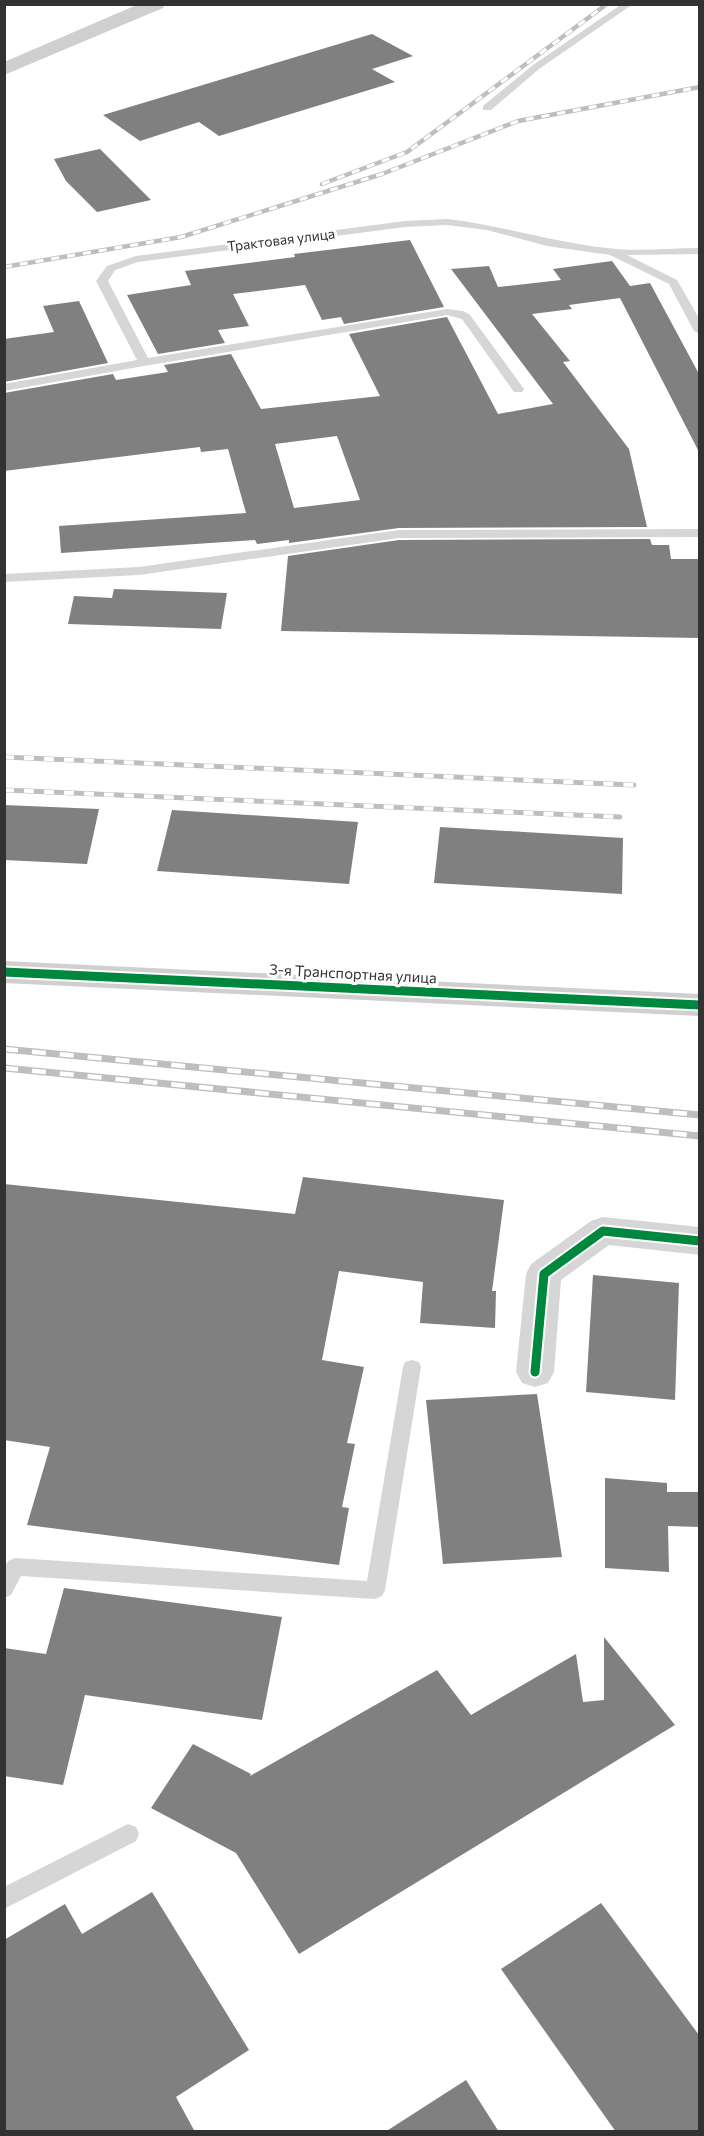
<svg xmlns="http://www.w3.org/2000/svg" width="704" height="2136" viewBox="0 0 704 2136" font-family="Commissioner,sans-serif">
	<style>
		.building { fill: #808080; fill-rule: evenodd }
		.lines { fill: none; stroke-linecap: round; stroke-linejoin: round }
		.lane { fill: #d6d6d6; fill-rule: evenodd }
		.street { fill: #d6d6d6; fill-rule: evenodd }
		.secondary { fill: #cfcfcf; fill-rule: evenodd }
		.rail-far2-casing { stroke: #bebebe; stroke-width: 4.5 }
		.rail-far1-casing { stroke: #bebebe; stroke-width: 5 }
		.rail-casing { stroke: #bebebe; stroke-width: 7 }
		.rail-far2 { stroke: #fff; stroke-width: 3; stroke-dasharray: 8; stroke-linecap: butt }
		.rail-far1 { stroke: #fff; stroke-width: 4; stroke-dasharray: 10; stroke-linecap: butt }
		.rail { stroke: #fff; stroke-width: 4.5; stroke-dasharray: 14; stroke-linecap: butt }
		.cycleway-casing { stroke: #fff; stroke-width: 13 }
		.cycleway { stroke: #00873e; stroke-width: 9 }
		.labels { text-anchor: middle; stroke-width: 6; stroke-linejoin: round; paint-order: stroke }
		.far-street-label { font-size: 14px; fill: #323232; stroke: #fff }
		.street-label { font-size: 15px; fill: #323232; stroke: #fff }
	</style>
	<rect width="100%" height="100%" fill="#fff"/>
	<g class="building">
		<path d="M372 34 413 56 372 69 395 82 219 136 199 122 140 141 103 115Z"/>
		<path d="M100 149 151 200 97 212 66 181 54 159Z"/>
		<path d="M410 240 444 307 344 324 341 317 322 320 305 285 233 294 249 326 218 330 225 343 158 354 127 295 191 285 185 271 295 257 294 254Z"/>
		<path d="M612 261 630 286 650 283 699 374V452L620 298 569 305 572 309 532 314 570 361 563 362 629 449 647 527 399 528 289 543V540L257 544 255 540 61 553 59 526 246 513 228 449 201 452 200 447 4 471V393L113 374 116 380 168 372 164 365 231 354 261 409 380 396 349 334 447 317 498 414 553 404 451 269 489 266 498 287 561 280 553 269ZM337 436 360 500 294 508 275 444Z"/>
		<path d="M79 301 108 363 4 382V339L54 332 43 306Z"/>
		<path d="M650 539 652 545H669L671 559H699V638L281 631 288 556 399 540Z"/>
		<path d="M114 589 227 593 221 629 68 624 74 596 112 598Z"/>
		<path d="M4 805 99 809 87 864 4 860Z"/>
		<path d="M172 810 358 822 349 884 157 871Z"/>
		<path d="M440 827 623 838 622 894 434 883Z"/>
		<path d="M303 1177 504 1200 492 1291H496L495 1328 420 1323 423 1282 339 1271 322 1360 364 1367 347 1443 355 1444 342 1507 349 1508 339 1565 27 1525 50 1447 4 1440V1184L295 1214Z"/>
		<path d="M593 1275 679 1283 675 1400 586 1392Z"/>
		<path d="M537 1394 562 1557 443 1564 426 1400Z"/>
		<path d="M605 1478 667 1483V1492H699V1527L668 1526 669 1572 605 1568Z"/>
		<path d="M64 1588 282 1617 262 1720 85 1695 63 1785 4 1776V1648L46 1654Z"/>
		<path d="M604 1637 675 1725 299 1954 236 1853 151 1808 193 1744 251 1774 250 1776 437 1670 471 1715 576 1654 583 1702 604 1700Z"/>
		<path d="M152 1892 249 2050 176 2097 195 2132H4V1940L65 1904 82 1934Z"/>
		<path d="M601 1903 699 2035V2132H616L501 1969Z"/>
		<path d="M466 2080 499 2132H385Z"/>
	</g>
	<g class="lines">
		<g class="lane">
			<path d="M622 4H633L539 69 491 110H483V106L533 65Z"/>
			<path d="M447 219C501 225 552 242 607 248 637 252 669 248 700 248V254L627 255 677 280 700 320V334L694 331 669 284 610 255 547 246 487 230 447 225 405 227 138 262 115 270 108 281 148 358 447 309 463 311 470 315 524 389 522 392H514L462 319 447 315 144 366 4 391V384L137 360 96 281 107 266 136 256 405 221Z"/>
			<path d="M700 529V537L399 538 139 575 4 582V574L139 567 399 530Z"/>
			<path d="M412 1360 419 1362 421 1367 385 1590 382 1596 375 1599 21 1576 11 1595 4 1598V1568L8 1561 15 1558 367 1581 403 1367 405 1362Z"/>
			<path d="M128 1824 136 1827 139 1834 136 1841 4 1909V1887Z"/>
		</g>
		<path class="street" d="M603 1217 700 1227V1255L609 1245 561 1280 554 1372 548 1383 535 1387 522 1383 516 1372 526 1274 531 1264 591 1221Z"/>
		<g class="secondary">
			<path d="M139 4H165L163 8 4 75V62Z"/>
			<path d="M4 961 700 994V1016L4 983Z"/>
		</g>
		<defs>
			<g id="rail-far2">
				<path d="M322 184 407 152 607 4"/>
				<path d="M4 267 181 237 382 174 518 121 700 87"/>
			</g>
			<g id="rail-far1">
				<path d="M4 757 634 785"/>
				<path d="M4 790 620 817"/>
			</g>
			<g id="rail">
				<path d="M4 1049 700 1115"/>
				<path d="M4 1068 700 1136"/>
			</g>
		</defs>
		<use href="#rail-far2" class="rail-far2-casing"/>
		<use href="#rail-far1" class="rail-far1-casing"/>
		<use href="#rail" class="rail-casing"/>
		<use href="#rail-far2" class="rail-far2"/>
		<use href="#rail-far1" class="rail-far1"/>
		<use href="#rail" class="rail"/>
		<defs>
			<g id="cycleway">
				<path d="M4 972 700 1005"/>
				<path d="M535 1372 544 1274 603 1231 700 1241"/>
			</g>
		</defs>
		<use href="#cycleway" class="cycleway-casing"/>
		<use href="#cycleway" class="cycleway"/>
	</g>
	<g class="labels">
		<g class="far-street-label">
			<text transform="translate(281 240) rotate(-7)" y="5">Трактовая улица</text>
		</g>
		<g class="street-label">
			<text transform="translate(353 974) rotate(3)" y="5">3-я Транспортная улица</text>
		</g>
	</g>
	<rect width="704" height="2136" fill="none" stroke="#323232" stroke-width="12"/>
</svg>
